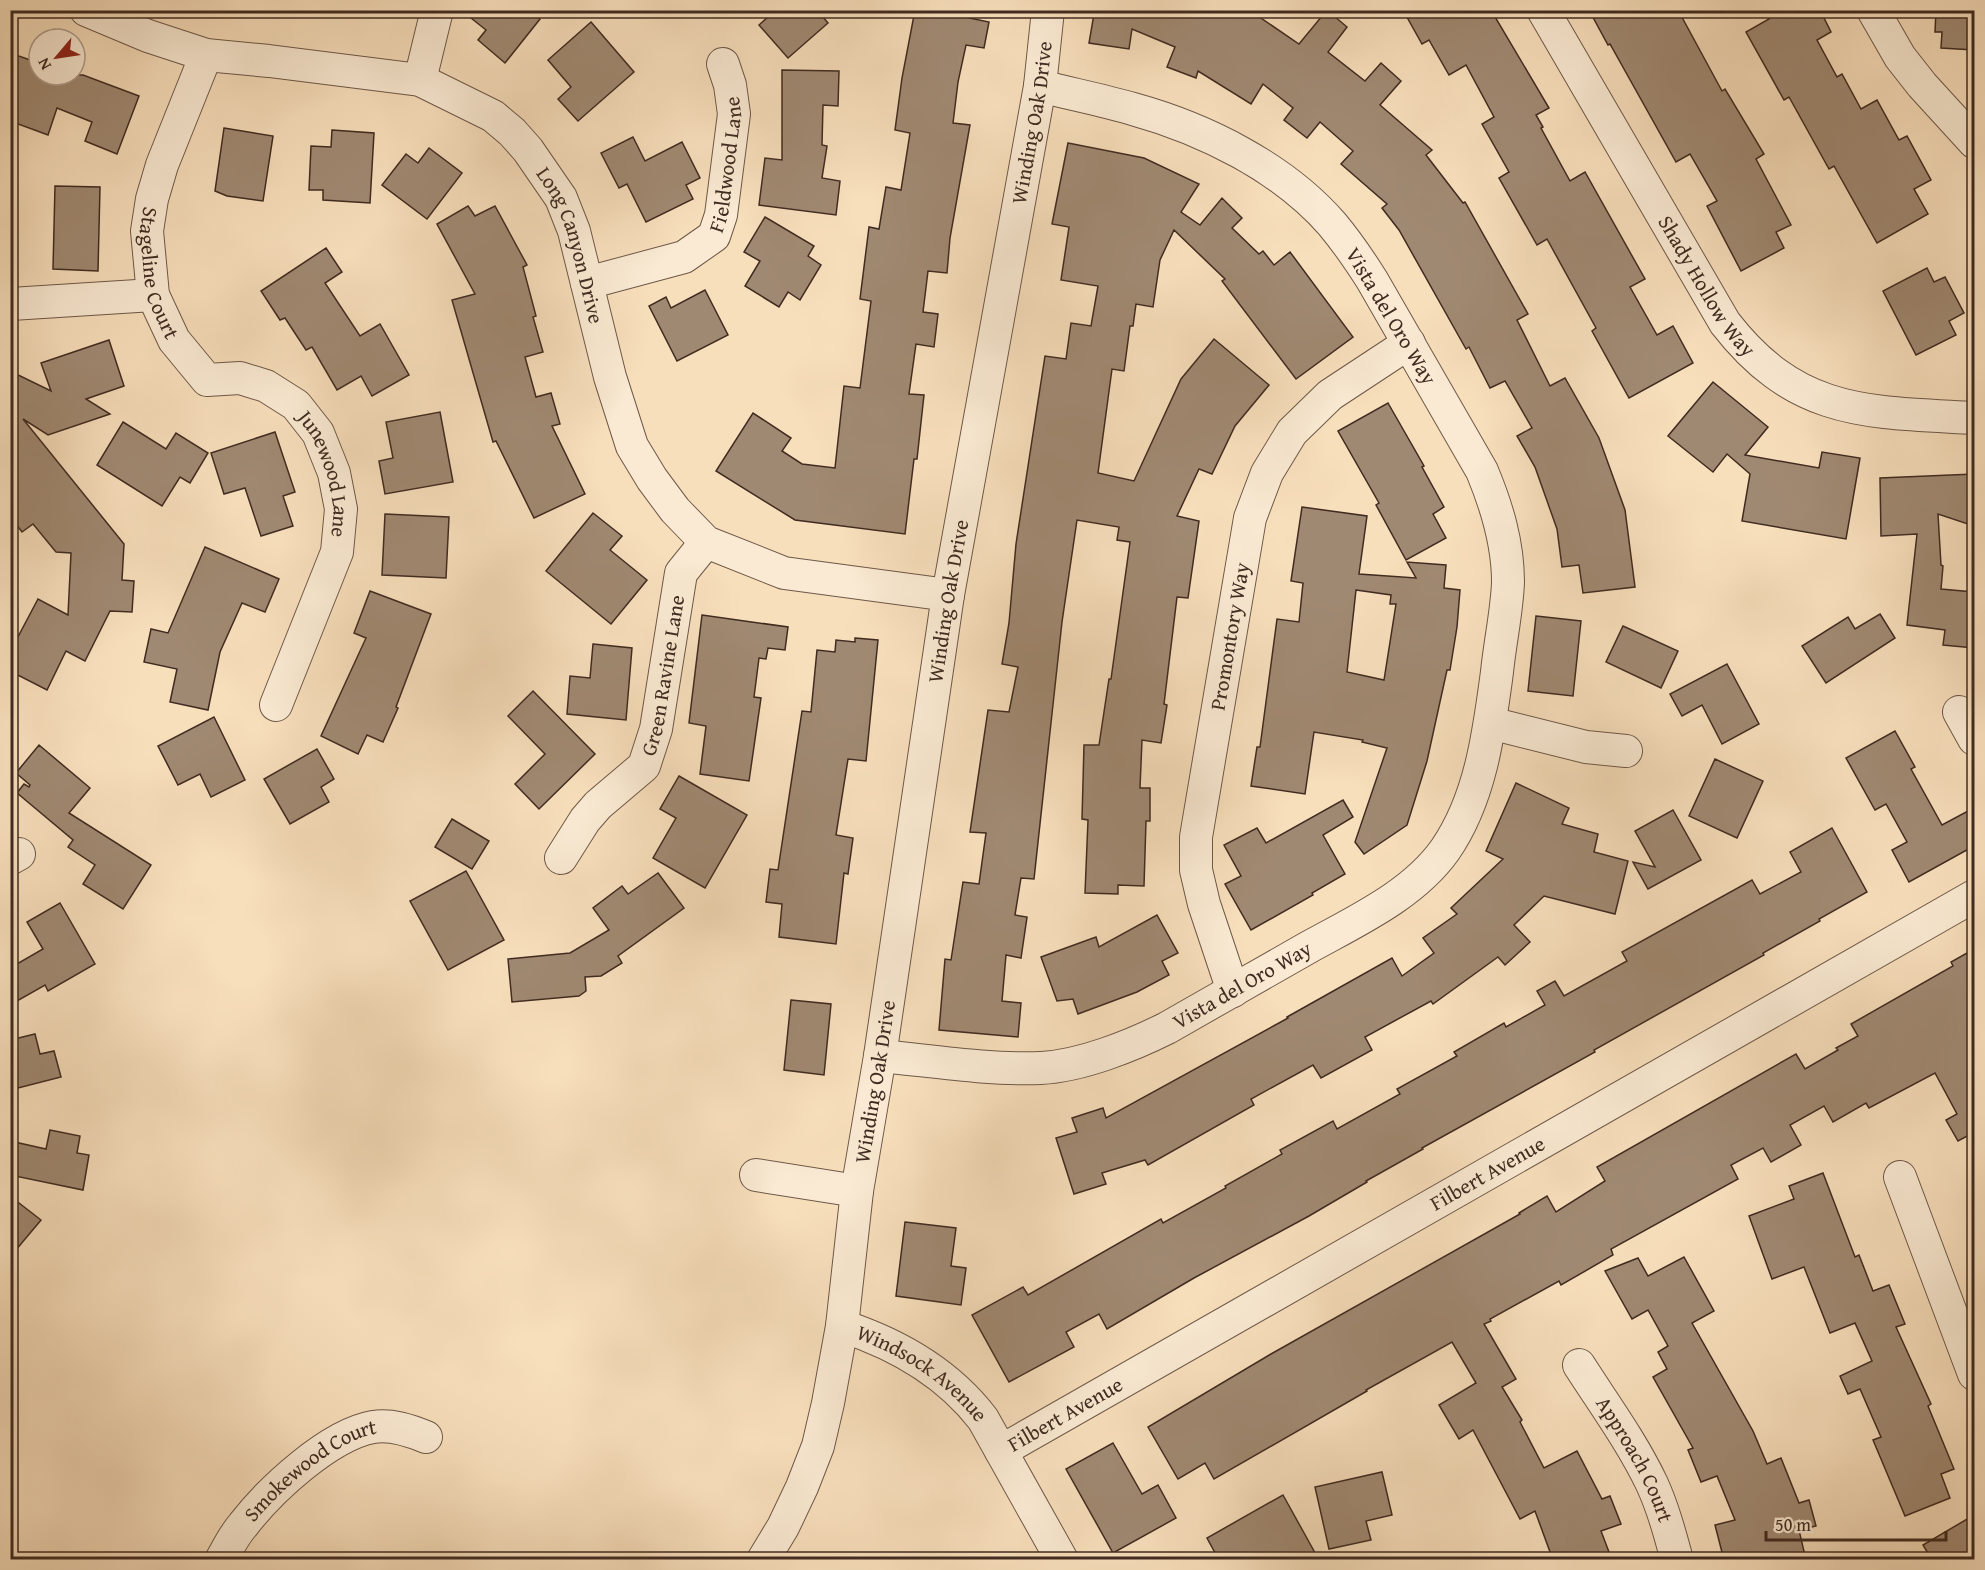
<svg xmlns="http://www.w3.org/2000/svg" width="1985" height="1570" viewBox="0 0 1985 1570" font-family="'Gentium Book Plus',serif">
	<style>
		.building { fill: #a08972; stroke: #402b21; stroke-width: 1.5; fill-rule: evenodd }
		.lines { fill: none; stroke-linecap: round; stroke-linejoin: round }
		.minor-casing { stroke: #6e5848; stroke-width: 34 }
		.minor { stroke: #faead3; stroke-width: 32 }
		.labels { text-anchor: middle; stroke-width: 6; stroke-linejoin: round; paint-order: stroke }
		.street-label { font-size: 21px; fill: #402b21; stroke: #faead3 }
	</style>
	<rect width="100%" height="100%" fill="#f8dfbc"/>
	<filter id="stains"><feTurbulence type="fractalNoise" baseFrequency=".00333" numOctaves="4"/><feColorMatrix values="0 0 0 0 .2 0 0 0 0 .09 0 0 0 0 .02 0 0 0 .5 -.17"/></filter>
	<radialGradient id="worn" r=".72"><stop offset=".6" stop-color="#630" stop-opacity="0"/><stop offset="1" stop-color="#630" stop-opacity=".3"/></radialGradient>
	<g class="building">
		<path d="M461 10H529L540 19 505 63 478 40 486 30Z"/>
		<path d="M776 10H817L828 23 788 58 759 25Z"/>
		<path d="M915 10H931L989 22 984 48 966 45 958 82 953 123 970 125 950 238 947 273 928 271 923 312 938 314 934 347 916 344 909 394 924 395 917 459H914L905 534 795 520 716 471 753 413 791 438 782 451 802 464 835 468 844 386 860 388 871 301 860 299 869 227 879 229 886 187 901 190 910 133 895 130 902 78Z"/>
		<path d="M1088 10H1249L1299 44 1327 10 1347 27 1328 52 1365 81 1381 63 1401 81 1380 105 1432 150 1426 155 1463 203 1465 202 1528 314 1517 320 1550 386 1565 378 1599 438 1625 510 1635 587 1583 593 1579 565 1562 567 1557 529 1535 467 1517 436 1532 428 1505 381 1490 388 1469 347 1466 349 1399 230 1382 208 1387 204 1341 164 1353 151 1320 122 1307 138 1284 120 1293 108 1263 84 1251 104 1198 71 1196 78 1167 67 1175 47 1132 29 1129 49 1089 43 1094 14Z"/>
		<path d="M1403 10H1491L1549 108 1536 115 1543 127 1541 128 1570 181 1585 172 1645 279 1630 287 1657 335 1673 326 1693 363 1629 398 1592 331 1596 328 1547 239 1537 245 1499 178 1509 172 1482 124 1494 117 1466 65 1449 75 1429 40 1422 44Z"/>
		<path d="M1589 10H1678L1722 91 1725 89 1764 154 1756 159 1791 225 1776 232 1784 248 1741 271 1707 206 1717 201 1690 154 1676 162 1610 44 1608 45Z"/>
		<path d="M1764 10H1820L1831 32 1817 40 1837 77 1842 74 1861 109 1877 100 1899 140 1907 136 1931 180 1914 189 1928 214 1877 243 1834 166 1829 169 1789 97 1784 100 1746 32 1769 19Z"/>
		<path d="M1936 10H1974V50L1941 48 1942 32H1935Z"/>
		<path d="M591 22 634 72 578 121 558 99 571 87 548 60Z"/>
		<path d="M10 53 39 63V75H83L139 96 117 154 85 141 92 122 57 108 48 135 10 121Z"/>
		<path d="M782 70 839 71 838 106 823 105 822 145 827 146 822 178 840 181 836 215 759 205 765 158 782 160Z"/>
		<path d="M224 128 273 136 263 201 227 196 215 191Z"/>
		<path d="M332 130 374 133 370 203 323 200V190H309L311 146 331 147Z"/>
		<path d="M633 137 645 161 682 142 700 178 686 185 693 199 646 222 627 184 619 188 601 153Z"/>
		<path d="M1068 143 1144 158 1199 184 1181 212 1200 225 1222 198 1242 218 1232 228 1259 254 1263 251 1274 265 1290 252 1353 337 1296 379 1222 281 1225 279 1174 230 1160 260 1153 307 1136 304 1133 326H1130L1124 371 1112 369 1098 473 1134 481 1181 379 1214 339 1269 385 1235 426 1212 474 1199 469 1177 516 1199 521 1188 598 1177 597 1164 704 1167 705 1161 743 1142 740 1140 788H1150V821H1146L1144 886 1118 885V894L1085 893 1088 820 1082 819 1084 745H1099L1109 679H1111L1130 542 1117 540 1119 527 1077 520 1062 622 1034 879 1021 878 1015 915 1027 917 1021 958 1006 955 1002 1001 1021 1003 1018 1037 939 1030 945 959 951 960 963 882 979 884 986 833 970 832 988 710 1009 712 1018 667 1002 664 1009 623 1016 544 1045 356 1066 359 1071 323 1091 326 1098 286 1061 280 1069 227 1052 224Z"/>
		<path d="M429 148 462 173 427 219 382 185 406 154 418 163Z"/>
		<path d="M55 186 100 187 98 271 53 269Z"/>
		<path d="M468 206 475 216 495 206 527 265 523 267 536 316 533 317 543 352 525 357 536 397 551 393 560 424 552 426 585 494 534 518 496 441 493 442 452 300 475 294 437 224Z"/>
		<path d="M765 217 814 246 808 256 821 265 800 300 788 292 779 307 745 286 760 261 744 252Z"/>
		<path d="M326 248 342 272 325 283 360 336 380 324 409 375 372 396 361 376 337 390 312 347 306 350 285 318 280 320 261 291Z"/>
		<path d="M1927 268 1934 282 1945 277 1964 313 1949 321 1956 335 1916 355 1883 291Z"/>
		<path d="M705 290 728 335 677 361 649 306 666 297 671 308Z"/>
		<path d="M109 340 124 386 86 399 110 414 48 435 23 419 124 544 122 580 134 581 132 612 110 611 85 661 66 651 47 690 10 671V652L38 599 68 615 71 553 56 552 33 524 22 532 10 516V371L51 391 41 363Z"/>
		<path d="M1713 382 1768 427 1745 455 1819 468 1822 452 1860 458 1846 539 1742 521 1750 474 1727 454 1713 472 1668 436Z"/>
		<path d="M1388 403 1424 466 1422 467 1444 507 1433 514 1446 538 1406 560 1376 505 1379 503 1338 431Z"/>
		<path d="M440 412 453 482 385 494 379 461 393 458 386 422Z"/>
		<path d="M123 422 166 449 176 433 208 453 190 483 180 477 162 506 97 465Z"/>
		<path d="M275 432 295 492 283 496 293 526 261 536 245 488 224 494 211 453Z"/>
		<path d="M1974 474V526L1938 514 1941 565 1943 566 1941 589 1974 592V648L1943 645 1945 630 1907 625 1917 534 1881 536 1880 478Z"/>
		<path d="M1302 507 1367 516 1359 574 1416 578 1407 562 1446 565 1444 588 1460 590 1457 627 1450 670H1447L1427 761 1407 825 1364 854 1355 842 1387 748 1362 742 1363 740 1314 732 1305 794 1251 786 1257 747H1260L1277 619 1299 622 1303 583 1291 581ZM1356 590 1391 595 1390 604H1396L1384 680 1347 672Z"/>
		<path d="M593 513 622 536 610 550 647 580 611 624 546 571Z"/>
		<path d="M385 514 449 517 446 578 382 575Z"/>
		<path d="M205 547 279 579 265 612 242 603 220 652 208 710 170 702 177 669 144 662 151 629 168 633Z"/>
		<path d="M370 591 431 614 396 707 398 708 383 742 367 735 358 754 321 736 366 638 354 633Z"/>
		<path d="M1880 614 1895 638 1826 683 1802 646 1848 617 1855 629Z"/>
		<path d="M702 615 788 627 785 650 768 648 766 659 759 658 754 697 761 698 749 781 700 774 706 726 689 723Z"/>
		<path d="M1536 616 1581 621 1573 696 1528 691Z"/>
		<path d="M1623 626 1678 651 1661 688 1606 662Z"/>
		<path d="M855 638 878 640 866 761 848 759 836 835 853 838 848 874 844 873 836 944 779 937 782 904 766 902 770 869 778 870 802 711 811 712 817 650 835 652 836 640 855 642Z"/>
		<path d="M593 644 632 648 626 720 567 714 570 676 590 678Z"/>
		<path d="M1727 664 1759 724 1722 744 1702 705 1682 716 1670 694Z"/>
		<path d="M533 691 595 754 539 809 515 784 545 754 508 716Z"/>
		<path d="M214 717 245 780 211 797 200 774 178 785 158 746Z"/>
		<path d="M1895 731 1915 767 1911 769 1942 825 1968 811 1974 823V846L1909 882 1892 850 1907 842 1886 804 1875 810 1846 758Z"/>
		<path d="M39 745 90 788 69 813 151 865 123 909 83 884 95 865 68 847 73 840 17 793 24 784 29 787 30 785 16 773Z"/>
		<path d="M317 749 334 779 321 787 329 802 290 824 264 779Z"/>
		<path d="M1715 759 1763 781 1737 838 1689 816Z"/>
		<path d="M679 776 747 815 705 888 653 858 676 818 660 809Z"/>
		<path d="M1516 783 1569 808 1562 824 1598 834 1594 852 1628 861 1615 914 1544 896 1514 925 1530 942 1505 965 1498 957 1433 1004 1431 1001 1365 1037 1372 1050 1321 1078 1313 1065 1251 1099 1254 1105 1148 1165 1145 1160 1102 1173 1106 1184 1074 1194 1056 1138 1077 1132 1072 1118 1103 1108 1106 1118 1288 1018 1287 1017 1392 958 1402 976 1434 953 1423 938 1457 914 1451 908 1503 859 1486 851Z"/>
		<path d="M1343 800 1353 817 1323 835 1345 874 1312 893 1313 895 1251 930 1225 884 1241 876 1224 845 1257 828 1266 843Z"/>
		<path d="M1673 810 1701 860 1648 889 1633 862 1655 867 1635 831Z"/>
		<path d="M452 819 489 841 472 869 435 847Z"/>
		<path d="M1832 828 1867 892 1819 919 1820 921 1763 953 1764 955 1594 1050 1595 1052 1422 1148 1423 1149 1366 1181 1367 1182 1309 1216 1194 1278 1107 1329 1099 1314 1066 1332 1074 1347 1009 1382 972 1315 1023 1287 1028 1295 1161 1219 1163 1223 1226 1188 1225 1186 1282 1154 1280 1150 1333 1121 1337 1129 1400 1094 1397 1089 1457 1056 1454 1052 1504 1023 1506 1027 1545 1005 1537 991 1555 981 1564 996 1627 961 1622 952 1752 880 1760 894 1801 872 1790 852Z"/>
		<path d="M466 871 504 940 448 970 410 901Z"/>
		<path d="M658 873 684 908 618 956 622 963 601 976 585 977 586 991 579 996 512 1002 508 959 570 953 609 930 593 908 622 886 628 894Z"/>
		<path d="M60 903 95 964 48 991 45 985 10 1005V968L43 949 27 922Z"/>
		<path d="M1157 915 1178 953 1162 961 1169 975 1137 992 1078 1014 1073 999 1057 1001 1041 957 1096 937 1099 947Z"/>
		<path d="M1974 949V1145L1969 1135 1958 1141 1946 1120 1957 1114 1935 1073 1869 1108 1866 1103 1833 1122 1824 1106 1790 1125 1801 1145 1771 1162 1763 1148 1731 1165 1738 1179 1611 1249 1613 1255 1561 1285 1559 1281 1490 1319 1491 1321 1484 1324 1516 1379 1502 1387 1522 1420 1520 1422 1544 1468 1577 1451 1602 1499 1610 1496 1621 1524 1601 1531 1612 1560H1553L1535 1511 1520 1519 1473 1430 1459 1439 1439 1405 1476 1383 1452 1342 1366 1390 1367 1391 1214 1479 1205 1463 1178 1479 1148 1427 1271 1354 1520 1214 1519 1213 1547 1196 1556 1212 1605 1181 1597 1167 1796 1054 1805 1069 1838 1050 1836 1048 1858 1036 1851 1024 1953 966 1951 962Z"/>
		<path d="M791 1000 831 1004 824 1075 784 1070Z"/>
		<path d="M35 1034 40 1054 54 1051 61 1077 10 1090V1040Z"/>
		<path d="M50 1130 80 1136 77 1153 89 1155 83 1190 10 1175V1141L46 1149Z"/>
		<path d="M1823 1173 1855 1257 1859 1255 1873 1291 1889 1285 1905 1324 1896 1327 1931 1404 1928 1406 1954 1469 1941 1474 1950 1498 1905 1516 1873 1440 1881 1437 1860 1389 1848 1394 1840 1376 1872 1361 1855 1323 1830 1333 1804 1267 1772 1279 1749 1216 1794 1199 1789 1186Z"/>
		<path d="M10 1196 41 1220 10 1257Z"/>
		<path d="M905 1222 956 1228 951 1266 966 1268 961 1305 896 1296Z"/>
		<path d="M1684 1257 1714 1311 1692 1323 1753 1431 1767 1464 1781 1458 1799 1503 1809 1500 1816 1526 1799 1530 1806 1560H1743L1742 1555 1724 1560 1715 1525 1735 1520 1717 1476 1701 1482 1688 1450 1693 1448 1653 1377 1667 1369 1658 1352 1668 1346 1648 1310 1632 1319 1605 1271 1638 1258 1648 1276Z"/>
		<path d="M1113 1443 1142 1494 1158 1485 1176 1518 1113 1553 1066 1469Z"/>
		<path d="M1382 1472 1392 1515 1366 1521 1371 1540 1329 1549 1315 1487Z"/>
		<path d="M1283 1495 1319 1560H1219L1207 1538Z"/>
		<path d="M1974 1515V1560H1932L1923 1545Z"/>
	</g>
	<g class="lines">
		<defs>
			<g id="minor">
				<path id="s1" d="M86 10 148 36 206 55 269 61 420 80 493 116 512 132 528 150 561 198 574 231 610 377 632 446 652 479 675 510 706 542 784 573 948 595"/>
				<path id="s2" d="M1543 10 1725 323C1797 416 1868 412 1974 418"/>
				<path d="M1873 10 1900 57 1922 85 1974 142"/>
				<path id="s3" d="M206 55 162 165 152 199 147 231 153 295 174 340 207 380 240 378 266 386 296 405 318 433 334 473 341 509 337 552 276 705"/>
				<path d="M420 80 437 10"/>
				<path id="s4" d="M587 283 684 257 714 236 721 215 734 114 730 85 723 64"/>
				<path d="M11 304 153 295"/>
				<path d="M1959 712 1974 739"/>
				<path d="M1490 723 1586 747 1626 751"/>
				<path id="s5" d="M561 858 585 820 598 805 644 766 656 729 681 573 706 542"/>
				<path d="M10 859 19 854"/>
				<path id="s6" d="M1233 991 1204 904 1196 870V837L1250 518 1267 473 1292 432 1330 395 1409 343"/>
				<path id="s7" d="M880 1056C933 1061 987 1070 1041 1068 1081 1066 1131 1046 1167 1028 1214 1001 1262 974 1309 947 1356 921 1413 895 1445 850 1481 798 1489 732 1497 672 1500 642 1507 611 1508 582 1508 543 1497 507 1482 471L1372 280C1360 261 1347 242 1332 224 1282 167 1205 129 1133 109 1102 100 1071 94 1040 86"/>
				<path d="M756 1175 857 1191"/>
				<path d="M1900 1177 1974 1374"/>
				<path id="s8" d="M842 1326C897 1344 947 1372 983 1419L1062 1560"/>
				<path id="s9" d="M1579 1365C1604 1404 1632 1442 1652 1484 1663 1508 1670 1534 1677 1560"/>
				<path id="s10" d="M1001 1451 1974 896"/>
				<path id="s11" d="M221 1560C228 1548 234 1535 243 1525 270 1490 329 1435 373 1427 391 1424 409 1430 426 1437"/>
				<path id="s12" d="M763 1560 783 1527 802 1487 818 1446 828 1403 842 1326 857 1191 880 1056 948 595 1040 86 1048 10"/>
			</g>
		</defs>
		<use href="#minor" class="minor-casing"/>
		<use href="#minor" class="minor"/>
	</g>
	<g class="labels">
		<g class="street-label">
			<text dy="7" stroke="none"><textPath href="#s12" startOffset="1468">Winding Oak Drive</textPath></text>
			<text dy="7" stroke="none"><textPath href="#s4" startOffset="210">Fieldwood Lane</textPath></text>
			<text dy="7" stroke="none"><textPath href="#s1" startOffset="580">Long Canyon Drive</textPath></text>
			<text dy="7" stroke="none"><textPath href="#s3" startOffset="230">Stageline Court</textPath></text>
			<text dy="7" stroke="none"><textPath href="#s2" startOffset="321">Shady Hollow Way</textPath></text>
			<text transform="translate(1391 316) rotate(59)" y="7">Vista del Oro Way</text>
			<text dy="7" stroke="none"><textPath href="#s3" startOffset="525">Junewood Lane</textPath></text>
			<text dy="7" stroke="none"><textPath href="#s12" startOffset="982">Winding Oak Drive</textPath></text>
			<text dy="7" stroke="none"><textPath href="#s6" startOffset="363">Promontory Way</textPath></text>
			<text dy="7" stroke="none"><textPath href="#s5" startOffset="218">Green Ravine Lane</textPath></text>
			<text dy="7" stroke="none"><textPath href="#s7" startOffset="381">Vista del Oro Way</textPath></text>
			<text dy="7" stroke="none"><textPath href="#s12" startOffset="496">Winding Oak Drive</textPath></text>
			<text dy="7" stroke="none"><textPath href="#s10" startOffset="560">Filbert Avenue</textPath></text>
			<text dy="7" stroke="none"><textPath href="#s8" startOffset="94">Windsock Avenue</textPath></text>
			<text dy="7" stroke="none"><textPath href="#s10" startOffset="74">Filbert Avenue</textPath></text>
			<text dy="7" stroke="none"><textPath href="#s9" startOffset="110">Approach Court</textPath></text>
			<text dy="7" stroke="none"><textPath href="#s11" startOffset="130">Smokewood Court</textPath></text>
		</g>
	</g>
	<rect width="1985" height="1570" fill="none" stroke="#f8dfbc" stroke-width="36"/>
	<rect x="12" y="12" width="1961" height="1546" fill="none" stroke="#402b21" stroke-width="3"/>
	<rect x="18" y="18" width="1949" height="1534" fill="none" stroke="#402b21" stroke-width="1.5"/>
	<g transform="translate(57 57) rotate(241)"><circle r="28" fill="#faead3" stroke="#b09e8c" stroke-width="1.5"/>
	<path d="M0-4.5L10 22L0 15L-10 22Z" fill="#8f2418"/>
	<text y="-9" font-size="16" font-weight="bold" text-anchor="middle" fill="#402b21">N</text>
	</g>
	<path d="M1766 1531v9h180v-9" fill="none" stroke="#402b21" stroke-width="3"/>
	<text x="1775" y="1531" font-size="18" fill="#402b21" stroke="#faead3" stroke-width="4.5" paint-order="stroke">50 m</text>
	<rect width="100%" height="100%" filter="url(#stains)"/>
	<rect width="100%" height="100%" fill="url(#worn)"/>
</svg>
